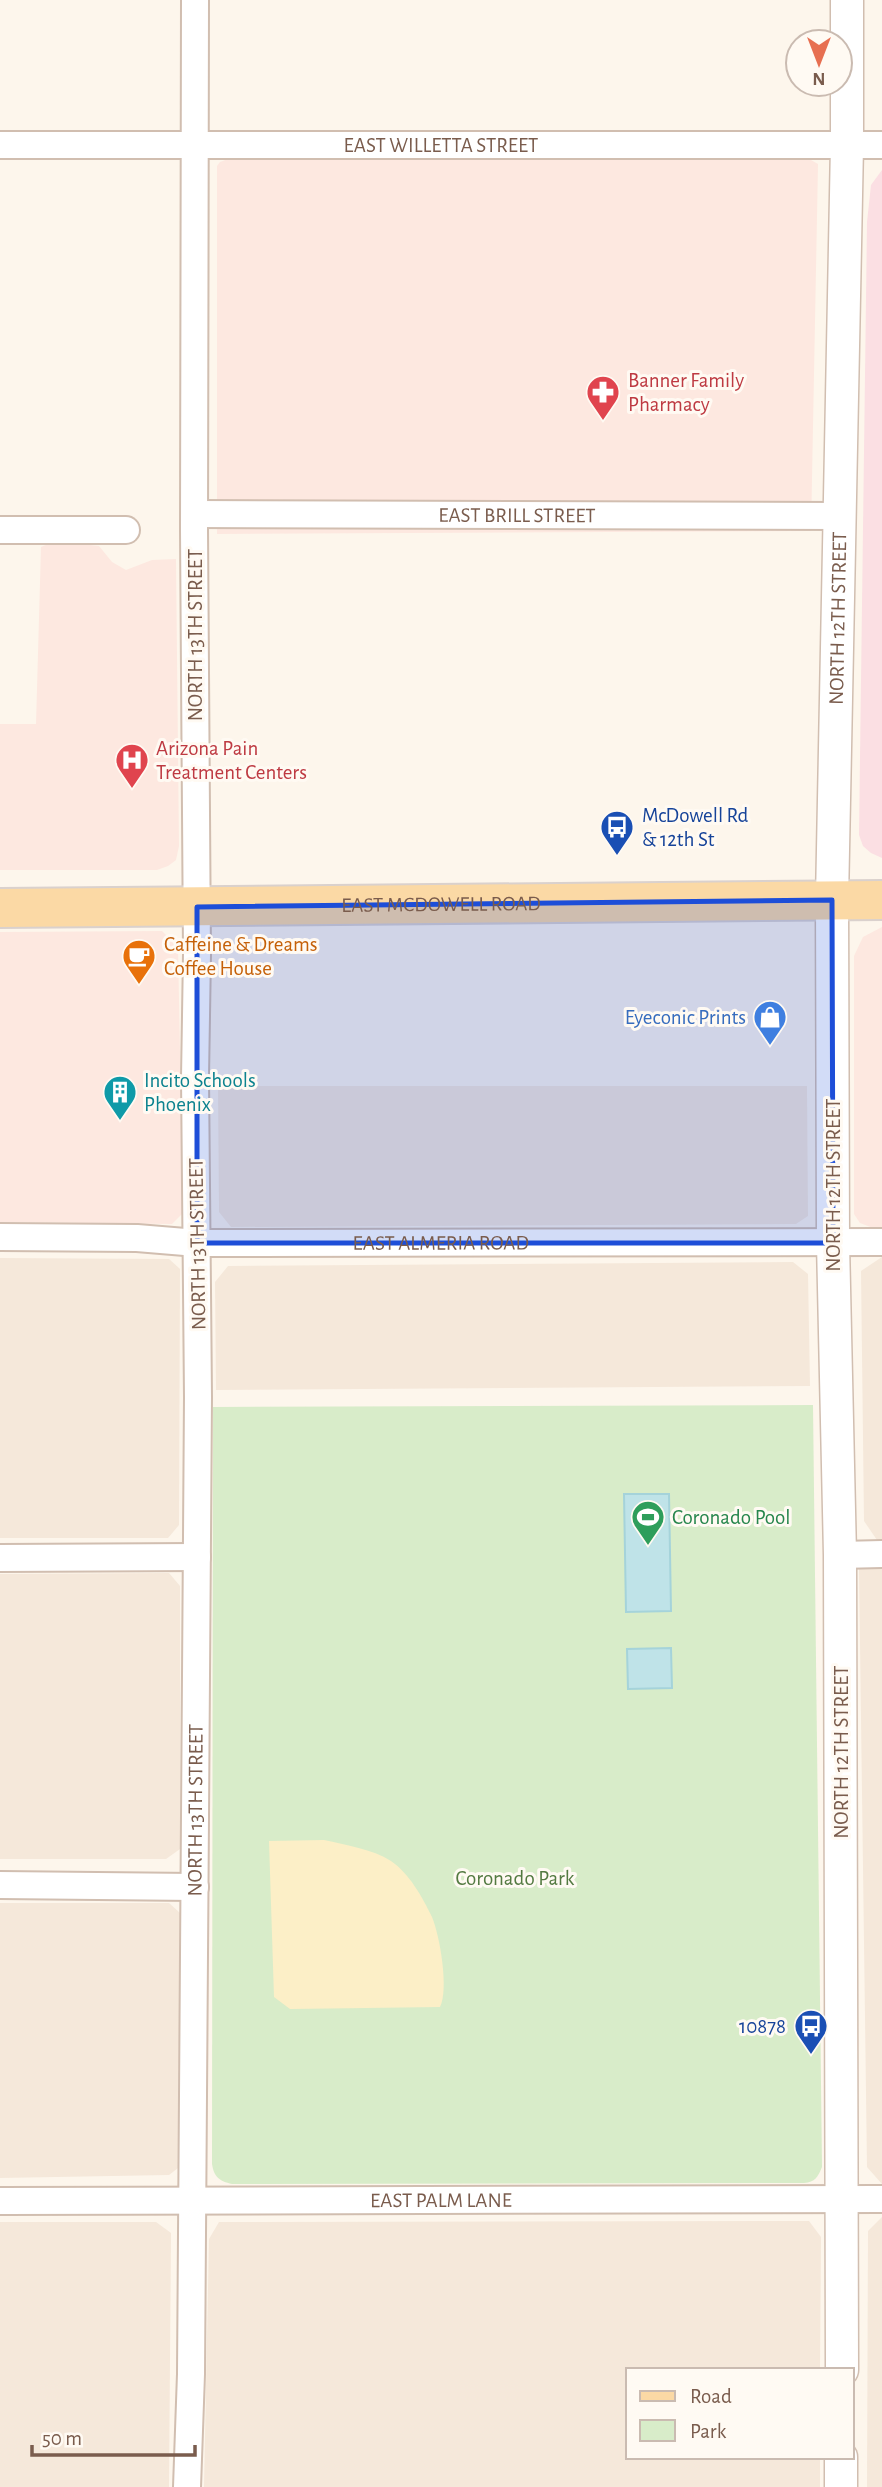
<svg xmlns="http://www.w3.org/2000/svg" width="882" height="2487" viewBox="0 0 882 2487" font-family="'Alegreya Sans',sans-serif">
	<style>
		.residential { fill: #f5e8da }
		.commercial { fill: #fde8e0 }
		.medical { fill: #fbdfe3 }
		.green { fill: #d8ecc9 }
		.sand { fill: #fcefc7 }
		.water { fill: #bfe3e8; stroke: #a5d3da; stroke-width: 2 }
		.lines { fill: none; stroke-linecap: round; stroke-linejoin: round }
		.minor-casing { stroke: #d1beb0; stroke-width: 30 }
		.tertiary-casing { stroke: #d1beb0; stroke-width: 35 }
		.primary-casing { stroke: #dad1cd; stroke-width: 42 }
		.minor { stroke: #fff; stroke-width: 26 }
		.tertiary { stroke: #fff; stroke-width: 32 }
		.primary { stroke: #fbd9a5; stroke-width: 38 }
		.marked { fill: #1d4ed8; fill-opacity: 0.2; stroke: #1d4ed8; stroke-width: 5; stroke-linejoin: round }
		.labels { text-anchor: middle; stroke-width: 6; stroke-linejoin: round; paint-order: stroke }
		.street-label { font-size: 21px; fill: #7a5c4d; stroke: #fffaf3 }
		.health-label { font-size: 21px; fill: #be3a42; stroke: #fffaf3; text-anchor: start }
		.transit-label { font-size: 21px; fill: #164399; stroke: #fffaf3; text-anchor: start }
		.food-label { font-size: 21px; fill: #c56008; stroke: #fffaf3; text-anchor: start }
		.shop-label { font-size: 21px; fill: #366cbe; stroke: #fffaf3; text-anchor: end }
		.culture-label { font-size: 21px; fill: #0d838f; stroke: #fffaf3; text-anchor: start }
		.leisure-label { font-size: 21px; fill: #27864d; stroke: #fffaf3; text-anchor: start }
		.park-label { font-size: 21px; fill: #537a41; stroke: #fffaf3 }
	</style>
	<rect width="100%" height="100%" fill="#fdf6ec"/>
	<g class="residential">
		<path d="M218 1086H807L808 1216 796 1224 231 1227 219 1212Z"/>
		<path d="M882 1257V1540H877L864 1521 861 1271Z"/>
		<path d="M0 1258 169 1259 180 1269 179 1525 168 1538H0Z"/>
		<path d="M793 1262 808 1274 810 1386 216 1390 215 1282 228 1266Z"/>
		<path d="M859 1568H882V2184L867 2167Z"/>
		<path d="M169 1573 180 1586V1849L166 1859H0V1574Z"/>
		<path d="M0 1903H169L180 1913 178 2168 169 2175 0 2178Z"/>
		<path d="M882 2217V2487H867L868 2231Z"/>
		<path d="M809 2221 821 2237 820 2370H628V2457H820V2487H204L209 2239 219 2222Z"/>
		<path d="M0 2222H156L171 2233 169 2487H0Z"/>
	</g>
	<g class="commercial">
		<path d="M228 159 811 160 818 164 811 531 217 534V166L220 162Z"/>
		<path d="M55 541 99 546 112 562 126 570 152 560 176 559 179 846 176 860 168 866 157 870H0V724H36L41 547Z"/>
		<path d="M882 927V1228H873L860 1223 854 1214V956L863 937Z"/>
		<path d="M162 931 178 947 183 1213 172 1224 0 1222V932Z"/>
	</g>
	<path class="medical" d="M882 170V858L871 853 863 846 859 835 867 222 871 185Z"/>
	<path class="green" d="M813 1405 822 2167C818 2177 815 2182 804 2183L232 2184C219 2181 214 2177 212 2164L213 1407Z"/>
	<path class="sand" d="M324 1840C346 1845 372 1849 391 1861 409 1873 423 1898 432 1917 440 1936 449 1990 440 2007L290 2009 274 1997 269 1841Z"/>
	<g class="water">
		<path d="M624 1494H669L671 1611 626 1612Z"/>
		<path d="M671 1648 672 1688 628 1689 627 1649Z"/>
	</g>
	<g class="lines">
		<defs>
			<g id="minor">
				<path id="s1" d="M0 145H882"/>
				<path id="s2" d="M195 514 839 516"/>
				<path d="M0 530H126"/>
				<path id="s3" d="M0 1237 137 1238 197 1243 882 1242"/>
				<path d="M840 1555 882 1554"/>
				<path d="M0 1558 197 1557"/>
				<path d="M0 1885 195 1887"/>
				<path id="s4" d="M0 2201 882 2199"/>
				<path id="s5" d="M187 2487 191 2374 198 1397 195 1078 197 954 194 530 195 0"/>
			</g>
			<g id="tertiary">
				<path id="s6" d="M842 2370 840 1555 833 1243 832 900 847 145V0"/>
				<path d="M841 2487V2457"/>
			</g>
			<g id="primary">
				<path id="s7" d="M0 908 882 900"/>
			</g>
		</defs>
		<use href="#minor" class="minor-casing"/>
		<use href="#tertiary" class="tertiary-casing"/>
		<use href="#primary" class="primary-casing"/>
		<use href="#minor" class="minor"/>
		<use href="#tertiary" class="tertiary"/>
		<use href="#primary" class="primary"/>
	</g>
	<path class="marked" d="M832 900 833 1243H197V907Z"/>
	<defs>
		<symbol id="pharmacy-pin" viewBox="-11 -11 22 30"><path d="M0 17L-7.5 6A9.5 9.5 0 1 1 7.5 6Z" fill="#e0444e" stroke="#fffaf3"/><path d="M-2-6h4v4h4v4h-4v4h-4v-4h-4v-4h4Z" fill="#fff"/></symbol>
		<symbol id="hospital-pin" viewBox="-11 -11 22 30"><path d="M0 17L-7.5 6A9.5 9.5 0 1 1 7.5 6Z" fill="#e0444e" stroke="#fffaf3"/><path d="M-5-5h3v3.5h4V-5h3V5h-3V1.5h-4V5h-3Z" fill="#fff"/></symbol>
		<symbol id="bus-pin" viewBox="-11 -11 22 30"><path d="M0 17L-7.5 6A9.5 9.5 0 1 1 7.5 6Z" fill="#1a4fb4" stroke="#fffaf3"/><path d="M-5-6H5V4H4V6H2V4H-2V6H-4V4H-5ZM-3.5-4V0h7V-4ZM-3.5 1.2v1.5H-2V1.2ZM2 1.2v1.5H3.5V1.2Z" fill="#fff"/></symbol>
		<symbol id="cafe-pin" viewBox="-11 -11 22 30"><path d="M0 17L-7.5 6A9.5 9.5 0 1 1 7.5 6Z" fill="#e8710a" stroke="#fffaf3"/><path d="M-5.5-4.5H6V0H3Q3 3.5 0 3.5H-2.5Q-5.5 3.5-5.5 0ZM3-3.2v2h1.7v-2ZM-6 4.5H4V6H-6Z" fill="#fff"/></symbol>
		<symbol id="shop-pin" viewBox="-11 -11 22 30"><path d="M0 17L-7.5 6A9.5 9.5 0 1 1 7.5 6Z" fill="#3f7fe0" stroke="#fffaf3"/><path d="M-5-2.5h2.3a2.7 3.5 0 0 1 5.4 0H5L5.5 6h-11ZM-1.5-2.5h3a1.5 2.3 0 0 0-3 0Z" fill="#fff"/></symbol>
		<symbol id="building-pin" viewBox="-11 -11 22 30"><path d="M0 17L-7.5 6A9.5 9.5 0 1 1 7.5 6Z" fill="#0f9aa8" stroke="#fffaf3"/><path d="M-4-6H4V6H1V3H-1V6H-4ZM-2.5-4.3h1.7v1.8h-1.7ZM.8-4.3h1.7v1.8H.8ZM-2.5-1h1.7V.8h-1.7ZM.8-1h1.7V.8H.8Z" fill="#fff"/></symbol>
		<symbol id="stadium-pin" viewBox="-11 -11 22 30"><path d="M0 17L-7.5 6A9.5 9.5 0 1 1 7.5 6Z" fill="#2e9e5b" stroke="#fffaf3"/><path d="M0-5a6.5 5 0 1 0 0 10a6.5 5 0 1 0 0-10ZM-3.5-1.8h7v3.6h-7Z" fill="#fff"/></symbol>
	</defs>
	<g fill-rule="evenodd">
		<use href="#pharmacy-pin" x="584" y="373" width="38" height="52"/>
		<use href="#hospital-pin" x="113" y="741" width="38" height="52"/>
		<use href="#bus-pin" x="598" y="808" width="38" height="52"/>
		<use href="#cafe-pin" x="120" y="937" width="38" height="52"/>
		<use href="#shop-pin" x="751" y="998" width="38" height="52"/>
		<use href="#building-pin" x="101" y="1073" width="38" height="52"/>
		<use href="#stadium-pin" x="629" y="1498" width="38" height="52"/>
		<use href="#bus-pin" x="792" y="2007" width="38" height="52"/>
	</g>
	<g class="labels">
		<g class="street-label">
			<text dy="7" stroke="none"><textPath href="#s1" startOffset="441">EAST WILLETTA STREET</textPath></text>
			<text dy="7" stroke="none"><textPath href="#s2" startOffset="322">EAST BRILL STREET</textPath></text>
			<text dy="7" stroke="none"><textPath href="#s6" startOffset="1752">NORTH 12TH STREET</textPath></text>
			<text transform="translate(195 635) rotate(-90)" y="7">NORTH 13TH STREET</text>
			<text dy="7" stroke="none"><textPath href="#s7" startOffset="441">EAST MCDOWELL ROAD</textPath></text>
			<text transform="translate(833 1185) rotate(-90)" y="7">NORTH 12TH STREET</text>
			<text dy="7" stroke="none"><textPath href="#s3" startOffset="441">EAST ALMERIA ROAD</textPath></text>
			<text transform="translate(197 1244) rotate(-91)" y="7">NORTH 13TH STREET</text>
			<text transform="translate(841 1752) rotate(-90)" y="7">NORTH 12TH STREET</text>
			<text dy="7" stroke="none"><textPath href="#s5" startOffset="677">NORTH 13TH STREET</textPath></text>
			<text dy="7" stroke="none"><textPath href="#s4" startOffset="441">EAST PALM LANE</textPath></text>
		</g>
		<g class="health-label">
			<text x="628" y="387">Banner Family<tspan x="628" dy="24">Pharmacy</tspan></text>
			<text x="156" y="755">Arizona Pain<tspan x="156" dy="24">Treatment Centers</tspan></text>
		</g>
		<g class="transit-label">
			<text x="642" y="822">McDowell Rd<tspan x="642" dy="24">&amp; 12th St</tspan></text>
			<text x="786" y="2033" text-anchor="end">10878</text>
		</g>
		<g class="food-label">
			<text x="164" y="951">Caffeine &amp; Dreams<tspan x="164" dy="24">Coffee House</tspan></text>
		</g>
		<g class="shop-label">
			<text x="746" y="1024">Eyeconic Prints</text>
		</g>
		<g class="culture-label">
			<text x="144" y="1087">Incito Schools<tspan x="144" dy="24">Phoenix</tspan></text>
		</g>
		<g class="leisure-label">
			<text x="672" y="1524">Coronado Pool</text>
		</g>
		<g class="park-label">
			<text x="515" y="1885">Coronado Park</text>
		</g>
	</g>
	<rect x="626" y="2368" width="228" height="91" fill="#fffaf3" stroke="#cabbb1" stroke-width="2"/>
	<rect x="640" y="2391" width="35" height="10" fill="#fbd9a5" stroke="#cabbb1" stroke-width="2"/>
	<text x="690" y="2403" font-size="21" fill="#7a5c4d">Road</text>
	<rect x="640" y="2420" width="35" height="21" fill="#d8ecc9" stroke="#cabbb1" stroke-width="2"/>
	<text x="690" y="2438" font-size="21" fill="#7a5c4d">Park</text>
	<g transform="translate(819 63) rotate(180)"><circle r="33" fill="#fffaf3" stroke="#cabbb1" stroke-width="2"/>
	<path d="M0-5L12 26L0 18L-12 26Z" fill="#e76f51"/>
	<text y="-10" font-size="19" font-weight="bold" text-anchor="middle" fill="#7a5c4d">N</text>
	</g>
	<path d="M32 2445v10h163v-10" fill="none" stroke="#7a5c4d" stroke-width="3.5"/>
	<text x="42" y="2445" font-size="21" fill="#7a5c4d" stroke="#fffaf3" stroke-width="5" paint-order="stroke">50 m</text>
</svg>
